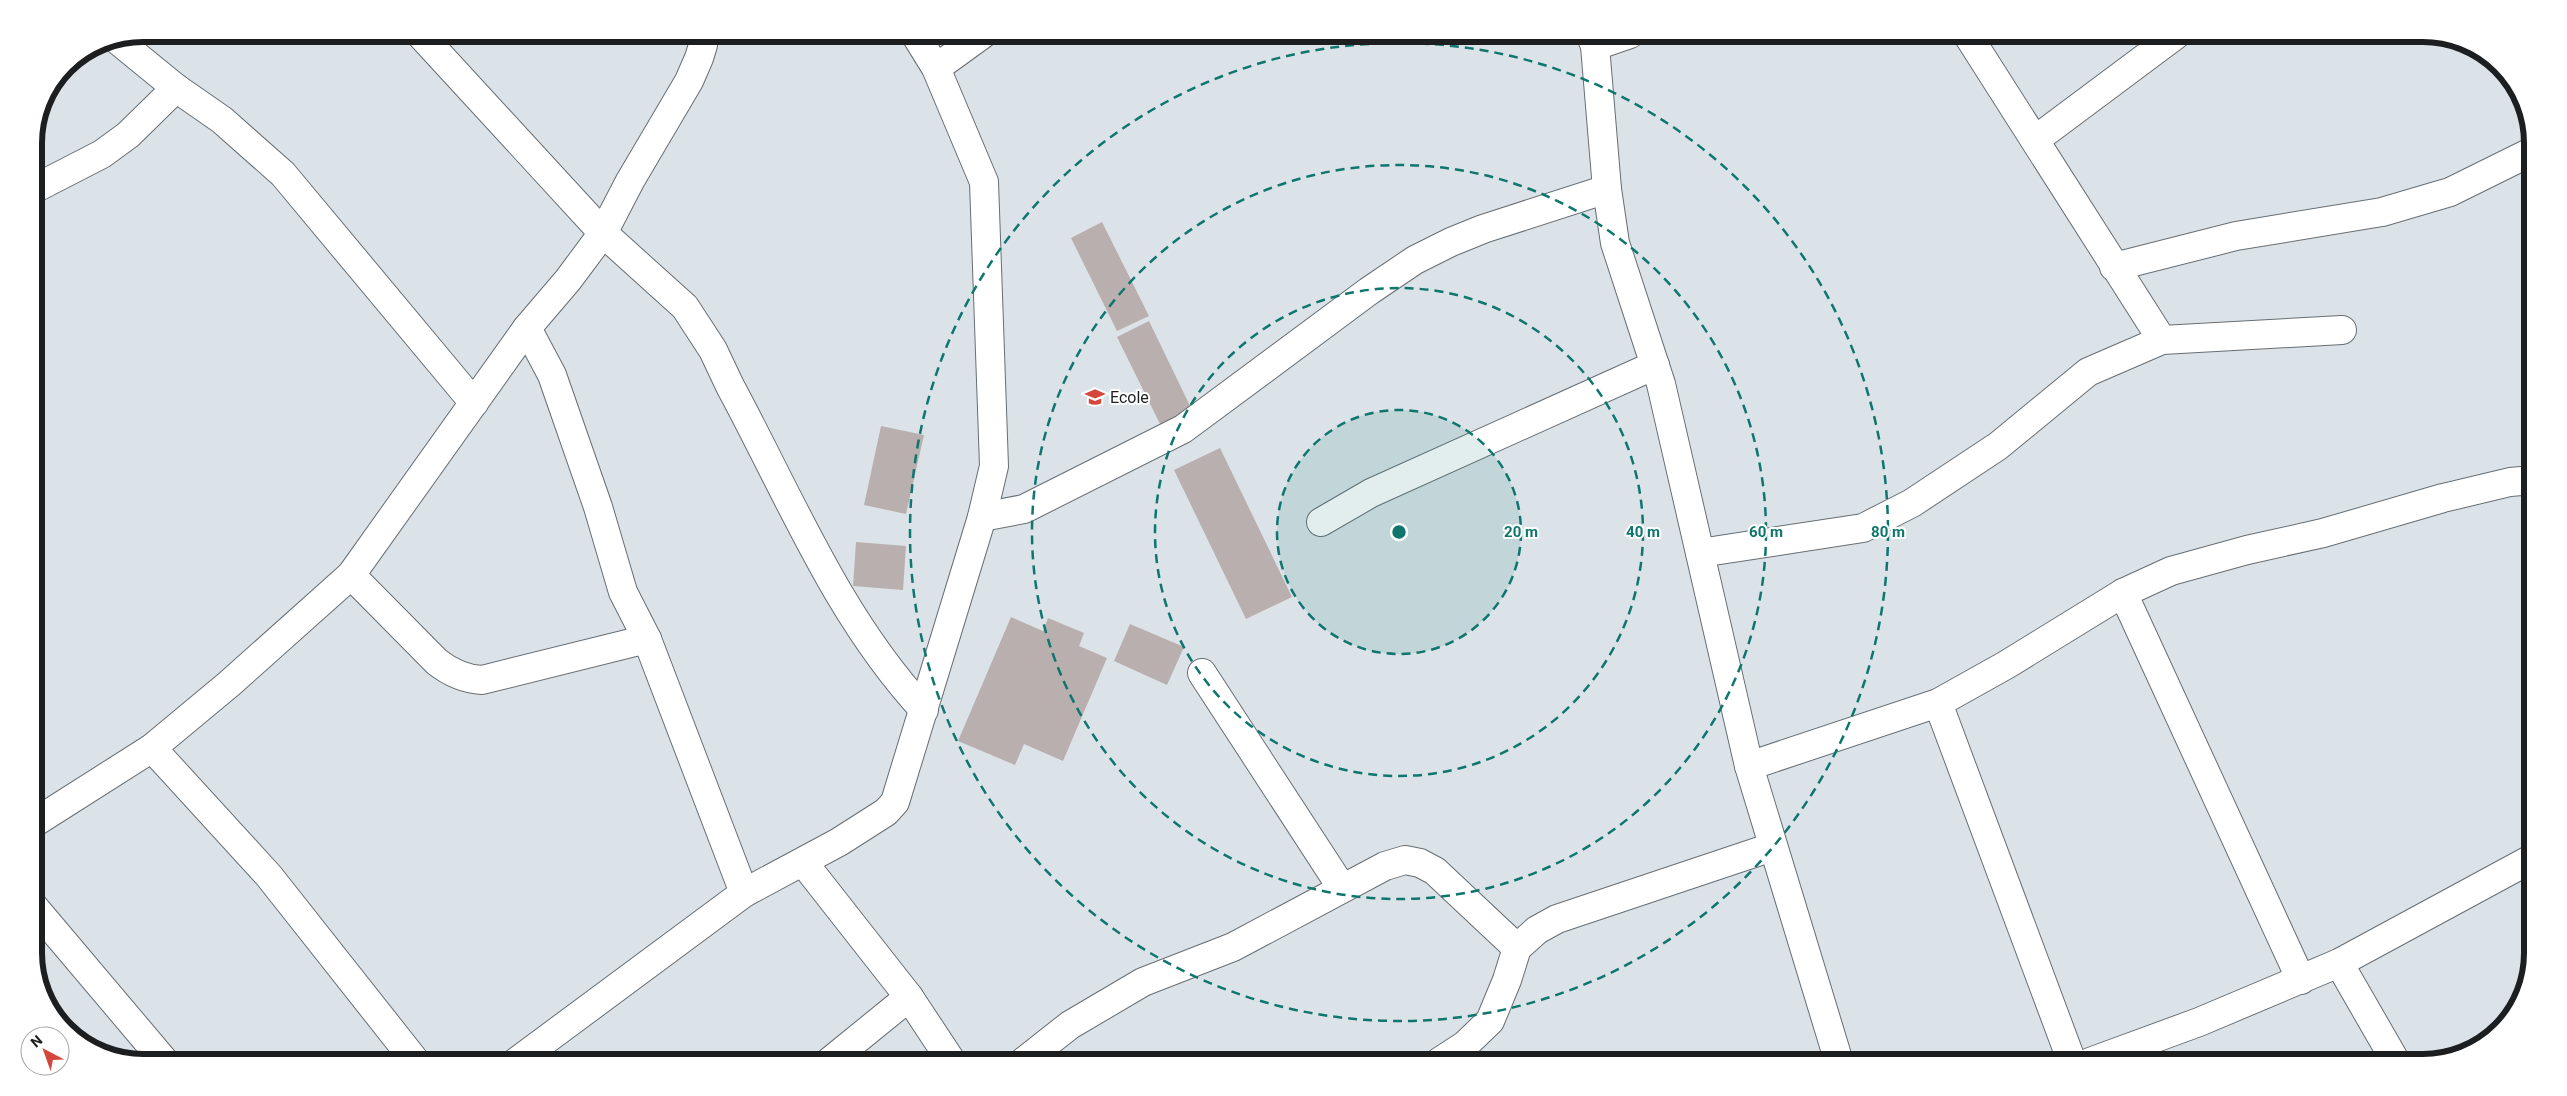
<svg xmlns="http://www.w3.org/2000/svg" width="2567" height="1096" viewBox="0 0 2567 1096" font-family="Roboto,sans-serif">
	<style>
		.building { fill: #b9afae }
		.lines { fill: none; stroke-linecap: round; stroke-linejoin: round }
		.minor-casing { stroke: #676e73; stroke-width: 30 }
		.minor { stroke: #fff; stroke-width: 28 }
		.ring { fill: none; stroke: #0f766e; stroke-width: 2.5; stroke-dasharray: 9 6 }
		.labels { text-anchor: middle; stroke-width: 4; stroke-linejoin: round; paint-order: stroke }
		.poi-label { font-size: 16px; fill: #1c1e20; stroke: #fff; text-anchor: start }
		.rim { fill: none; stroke: #1c1e20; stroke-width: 6 }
		.centre { fill: #0f766e; stroke: #fff; stroke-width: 2.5 }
		.ring-label { font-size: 15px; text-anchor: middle; font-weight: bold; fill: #0f766e; stroke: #fff; stroke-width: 4; stroke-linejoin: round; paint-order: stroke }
	</style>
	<rect width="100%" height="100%" fill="#dbe3e9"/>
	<g class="building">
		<path d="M1102 222 1149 316 1117 331 1071 238Z"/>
		<path d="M1149 321 1192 410 1161 426 1117 337Z"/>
		<path d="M881 426 924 435 906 514 864 505Z"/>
		<path d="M1220 448 1292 597 1246 619 1174 470Z"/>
		<path d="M856 542 906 546 903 590 853 586Z"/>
		<path d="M1011 617 1043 631 1048 618 1084 633 1079 646 1107 658 1063 761 1024 744 1015 765 958 741Z"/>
		<path d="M1130 624 1184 647 1167 685 1114 661Z"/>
	</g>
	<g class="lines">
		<defs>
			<g id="minor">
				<path d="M420 34 603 233 685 307 713 350 730 386C790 497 837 616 924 710"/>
				<path d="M1590 34 1595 46 1607 189 1615 243 1661 384 1749 766 1839 1062"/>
				<path d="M1967 34 2162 340"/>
				<path d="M116 39 176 88 222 120 283 174 474 403"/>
				<path d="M1595 46 1630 34"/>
				<path d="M936 68 983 34"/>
				<path d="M2035 140 2177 34"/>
				<path d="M34 189 102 154 128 135 176 88"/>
				<path d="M2114 267 2236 236 2382 212 2450 192 2533 151"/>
				<path d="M527 328 552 375 598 507 623 592 647 639 744 893"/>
				<path d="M982 517 1024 509 1183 429 1369 291 1415 260 1451 242 1483 229 1607 189"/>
				<path d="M1321 522 1371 493 1655 365"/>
				<path d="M1700 553 1863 528 1912 503 1998 446 2088 372 2162 340 2342 330"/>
				<path d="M351 575 437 662C451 673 465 679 482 680L647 639"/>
				<path d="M2123 593 2301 980"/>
				<path d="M1202 673 1342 888"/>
				<path d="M1938 703 2072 1062"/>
				<path d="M152 748 269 876 416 1062"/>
				<path d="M1749 766 1938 703 2006 665 2123 593 2171 571 2247 550 2323 533 2443 498 2510 482 2533 480"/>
				<path d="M34 823 152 748 229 684 351 575 527 328 568 280 603 233 630 181 689 81 699 58 703 45V34"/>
				<path d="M803 862 909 997 952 1062"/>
				<path d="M34 907 165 1062"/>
				<path d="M2339 963 2396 1062"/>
				<path d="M516 1062 744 893 839 842 886 812 895 802 982 517 994 466 984 182 936 68 915 34"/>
				<path d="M829 1062 909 997"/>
				<path d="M1023 1062 1070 1025 1143 982 1233 947 1385 866 1405 860 1420 863 1435 871 1517 948"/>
				<path d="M1439 1062 1465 1045 1490 1021 1507 980 1517 948 1537 930 1557 919 1772 847"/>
				<path d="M2090 1062 2199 1022 2339 963 2533 858"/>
			</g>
		</defs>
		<use href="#minor" class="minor-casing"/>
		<use href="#minor" class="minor"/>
	</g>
	<circle cx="1399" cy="532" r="122" fill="#0f766e" fill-opacity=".12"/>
	<g class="ring">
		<circle cx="1399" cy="532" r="122"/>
		<circle cx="1399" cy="532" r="244"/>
		<circle cx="1399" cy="532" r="367"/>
		<circle cx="1399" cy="532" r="489"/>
	</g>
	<defs>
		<symbol id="school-bare" viewBox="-9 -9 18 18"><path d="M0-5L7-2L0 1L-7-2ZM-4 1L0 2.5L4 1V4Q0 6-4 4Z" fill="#d5473d" stroke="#fff" stroke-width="2.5" paint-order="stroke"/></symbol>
	</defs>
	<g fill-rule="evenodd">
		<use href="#school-bare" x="1081" y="383" width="28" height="28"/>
	</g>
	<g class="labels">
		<g class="poi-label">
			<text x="1110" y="403">Ecole</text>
		</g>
	</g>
	<path d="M0 0H2567V1096H0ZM143 42H2423A101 101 0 0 1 2524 143V953A101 101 0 0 1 2423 1054H143A101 101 0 0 1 42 953V143A101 101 0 0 1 143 42Z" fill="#fff" fill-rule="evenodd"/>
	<path class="rim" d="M143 42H2423A101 101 0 0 1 2524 143V953A101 101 0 0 1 2423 1054H143A101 101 0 0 1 42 953V143A101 101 0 0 1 143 42Z"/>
	<circle cx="1399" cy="532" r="8" class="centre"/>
	<g class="ring-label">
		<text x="1521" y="537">20 m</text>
		<text x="1643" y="537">40 m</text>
		<text x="1766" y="537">60 m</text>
		<text x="1888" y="537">80 m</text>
	</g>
	<g transform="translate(45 1051) rotate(319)"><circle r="24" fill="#ffffff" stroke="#a4a5a6"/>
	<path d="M0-4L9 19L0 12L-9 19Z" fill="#d5473d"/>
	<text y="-8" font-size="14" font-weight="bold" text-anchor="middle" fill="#1c1e20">N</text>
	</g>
</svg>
